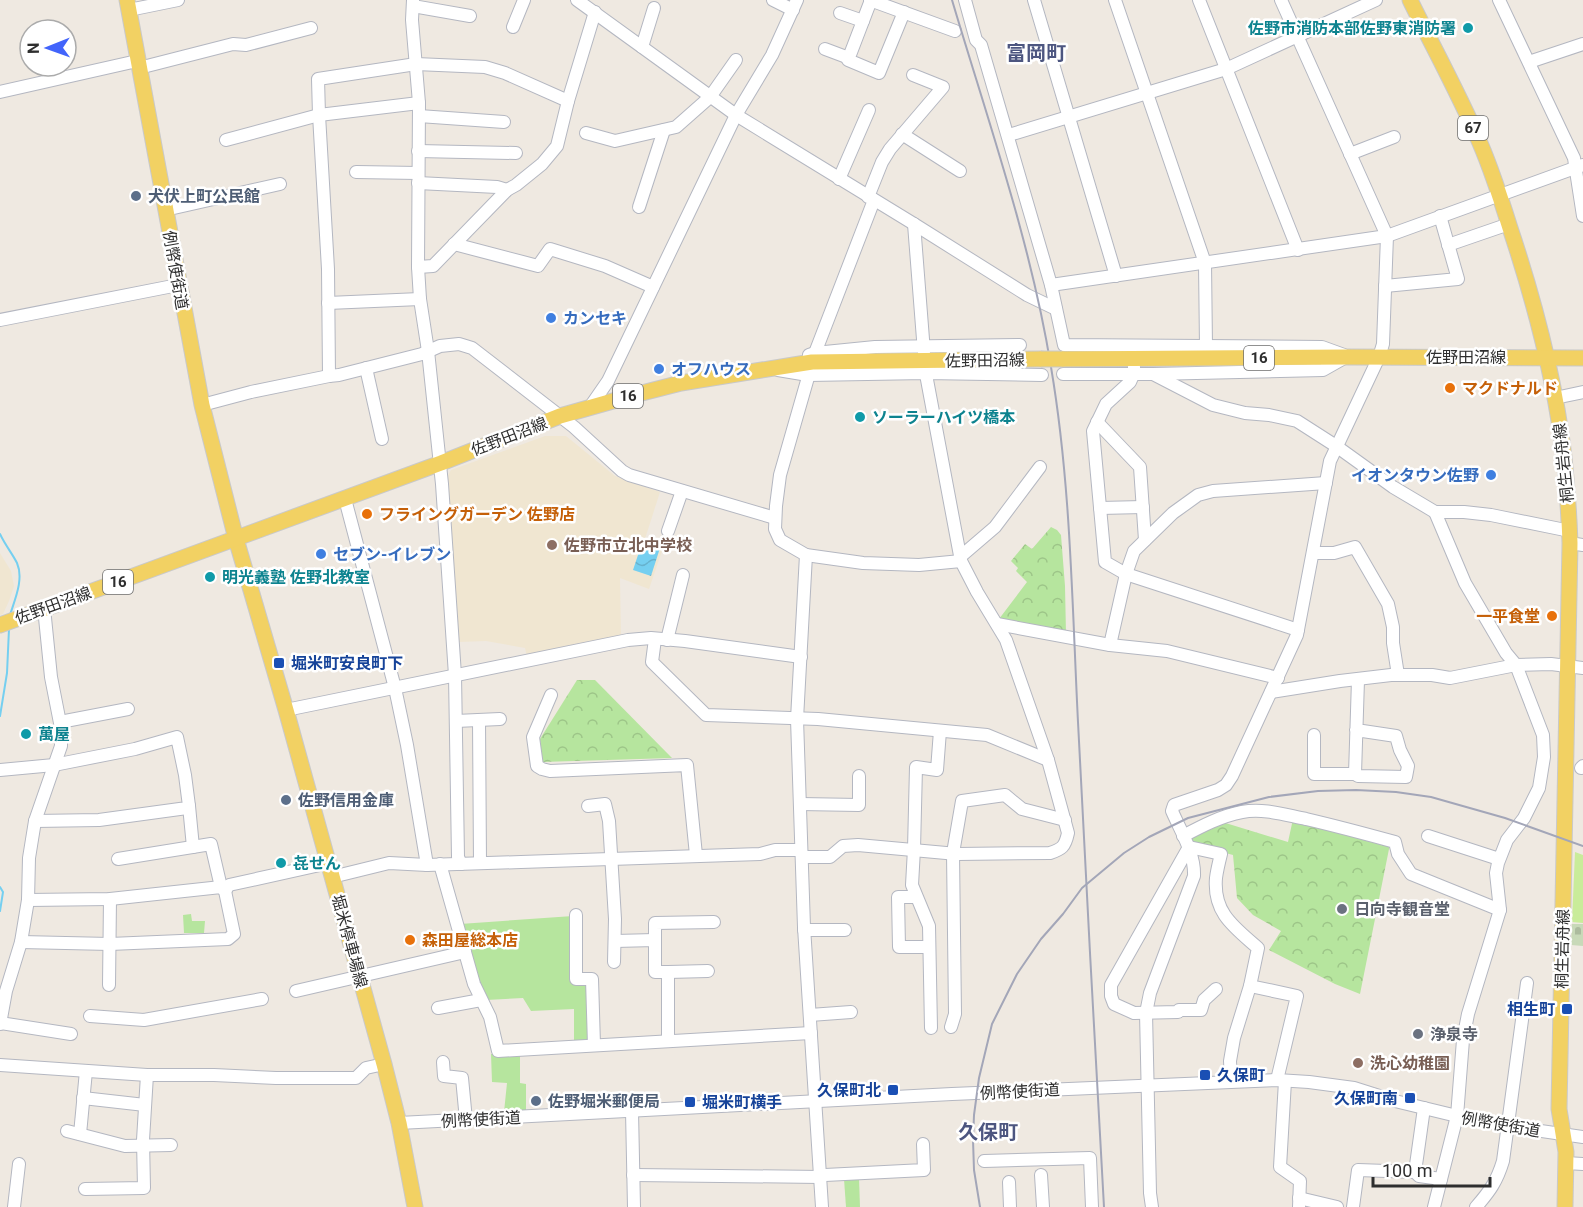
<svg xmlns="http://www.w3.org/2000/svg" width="1583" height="1207" viewBox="0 0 1583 1207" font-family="Roboto,'Noto Sans JP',sans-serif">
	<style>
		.education { fill: #f0e6d1 }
		.grass { fill: #b6e59e }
		.forest { fill: url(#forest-crowns) }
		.cemetery { fill: url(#cemetery-stones) }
		.pitch { fill: #c9ec9a }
		.water { fill: url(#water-waves) }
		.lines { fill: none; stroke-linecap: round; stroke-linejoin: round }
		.stream { stroke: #75cff0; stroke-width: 2 }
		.minor-casing { stroke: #b4b7c1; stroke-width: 14 }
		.major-casing { stroke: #c9c9c9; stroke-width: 17 }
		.minor { stroke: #fff; stroke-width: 12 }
		.major { stroke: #f2d163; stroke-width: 15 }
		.rail { stroke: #a3a6b8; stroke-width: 2 }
		.major-bridge-casing { stroke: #c9c9c9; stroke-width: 17; stroke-linecap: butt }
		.major-bridge { stroke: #f2d163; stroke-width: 15 }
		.culture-dot { fill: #0f9aa8; stroke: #fff; stroke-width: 2 }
		.service-dot { fill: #5c6f8a; stroke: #fff; stroke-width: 2 }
		.shop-dot { fill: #3f7fe0; stroke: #fff; stroke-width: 2 }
		.food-dot { fill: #e8710a; stroke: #fff; stroke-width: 2 }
		.education-dot { fill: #8d6e63; stroke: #fff; stroke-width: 2 }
		.transit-dot { fill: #1a4fb4; stroke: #fff; stroke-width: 2 }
		.worship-dot { fill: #6b7280; stroke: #fff; stroke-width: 2 }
		.labels { text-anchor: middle; stroke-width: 5; stroke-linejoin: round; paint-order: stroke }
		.shield { fill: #fff; stroke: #6d6d6d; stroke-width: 1.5 }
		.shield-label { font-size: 15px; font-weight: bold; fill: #2e2e2e }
		.culture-label { font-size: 16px; font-weight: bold; fill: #0d838f; stroke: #fff; text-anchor: start }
		.service-label { font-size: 16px; font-weight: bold; fill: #4e5e75; stroke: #fff; text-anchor: start }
		.street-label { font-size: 16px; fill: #2e2e2e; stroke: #fff }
		.shop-label { font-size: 16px; font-weight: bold; fill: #366cbe; stroke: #fff; text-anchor: start }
		.food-label { font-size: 16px; font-weight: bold; fill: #c56008; stroke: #fff; text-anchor: start }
		.education-label { font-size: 16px; font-weight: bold; fill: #785e54; stroke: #fff; text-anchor: start }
		.transit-label { font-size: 16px; font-weight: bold; fill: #164399; stroke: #fff; text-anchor: start }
		.worship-label { font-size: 16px; font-weight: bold; fill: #5b616d; stroke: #fff; text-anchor: start }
		.quarter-label { font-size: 20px; font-weight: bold; fill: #4d5680; stroke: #fff }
	</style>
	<defs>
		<pattern id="forest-crowns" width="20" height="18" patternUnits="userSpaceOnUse" patternTransform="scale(1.5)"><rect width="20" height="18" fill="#b6e59e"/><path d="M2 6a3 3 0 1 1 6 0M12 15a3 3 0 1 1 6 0" fill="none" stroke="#9dc588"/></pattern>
		<pattern id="cemetery-stones" width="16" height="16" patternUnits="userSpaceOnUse" patternTransform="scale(1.5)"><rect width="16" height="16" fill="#c8d9b8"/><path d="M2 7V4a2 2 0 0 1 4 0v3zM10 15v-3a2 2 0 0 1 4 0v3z" fill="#acbb9e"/></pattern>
		<pattern id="water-waves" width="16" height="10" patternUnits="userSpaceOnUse" patternTransform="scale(1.5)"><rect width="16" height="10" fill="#75cff0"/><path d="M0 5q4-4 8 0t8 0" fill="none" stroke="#66b2ce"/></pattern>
	</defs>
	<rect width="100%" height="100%" fill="#efe9e1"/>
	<g class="education">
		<path d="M545 436H566L615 476 660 492 644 542 663 548 649 589 620 578 621 638 527 657 525 648 486 641 459 642 446 479 451 470Z"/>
		<path d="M0 553 11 571 14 586 9 601 3 614 0 615Z"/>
	</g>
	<g class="grass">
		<path d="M191 914 192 921H205L204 933H184L183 915Z"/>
		<path d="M573 916 574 982H589L591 1042 574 1043V1009L531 1011 523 998 486 1000 460 924Z"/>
		<path d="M520 1052V1083L526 1084V1111L504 1112 507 1083 492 1082 491 1054Z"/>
		<path d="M859 1178 860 1207H846L844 1179Z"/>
	</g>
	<g class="forest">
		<path d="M1051 527 1057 530 1061 535 1065 586 1066 634 999 619 1027 582 1016 571 1018 568 1011 561 1025 544 1032 549Z"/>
		<path d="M577 680H595L672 758 542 762 540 739Z"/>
		<path d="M1293 819 1390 844 1360 994 1335 984 1269 950 1281 931 1253 915 1237 898 1233 855 1192 844 1189 835 1219 821 1288 842Z"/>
	</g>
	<path class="cemetery" d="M1572 924H1583V946L1571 945Z"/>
	<path class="pitch" d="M1575 852 1583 855V923L1572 922Z"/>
	<path class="water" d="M642 543 660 548 651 576 633 570Z"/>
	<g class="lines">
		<g class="stream">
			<path d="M0 534C5 545 12 553 17 563 24 579 15 599 10 615"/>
			<path d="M0 716 7 673 9 629"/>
			<path d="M0 887 3 892 0 911"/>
		</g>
		<defs>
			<g id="minor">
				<path d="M413 0 412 20 419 103 418 267 420 299 428 351 442 484 455 675 458 857 461 864"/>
				<path d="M577 0 736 115 914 224 1027 295 1056 309"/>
				<path d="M773 0 793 10"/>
				<path d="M870 0 955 31"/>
				<path d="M871 0 848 60 879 73 904 12"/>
				<path d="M965 0 976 40 981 45 1051 285 1064 345 1322 347 1344 355"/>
				<path d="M1034 0 1116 276"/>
				<path d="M1115 0 1205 263 1206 347"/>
				<path d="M1199 0 1298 250"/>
				<path d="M1499 0 1574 158 1583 216"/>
				<path d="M413 6 470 16"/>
				<path d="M129 10 178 0"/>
				<path d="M840 13 863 21"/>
				<path d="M513 27 524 0"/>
				<path d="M642 47 654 8"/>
				<path d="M825 49 849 58"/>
				<path d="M1529 62 1583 44"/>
				<path d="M139 68 233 44 246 45 311 28"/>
				<path d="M0 92 137 61"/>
				<path d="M419 116 504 122"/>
				<path d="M586 133 615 141 676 127 710 97 736 60"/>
				<path d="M902 134 960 171"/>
				<path d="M1009 135 1226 69 1376 0"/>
				<path d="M226 140 319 115 419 103"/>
				<path d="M418 151 516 153"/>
				<path d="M1350 154 1394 137"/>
				<path d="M356 172 418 173"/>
				<path d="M839 179 869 110"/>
				<path d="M418 183 497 187 507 190"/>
				<path d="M868 197 882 162 890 149 943 87 913 75"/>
				<path d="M639 207 664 130"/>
				<path d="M165 210 280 184"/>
				<path d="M914 224 924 352"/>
				<path d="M454 244 538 266 550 249 605 266 653 287"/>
				<path d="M1448 245 1509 224"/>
				<path d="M418 267 433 266 507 190 516 185 542 164 557 146 568 101 595 12"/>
				<path d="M1051 285 1387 236 1583 165"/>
				<path d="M1385 286 1458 279 1440 216"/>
				<path d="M328 303 420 299"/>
				<path d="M0 320 178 285"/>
				<path d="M809 355 815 353 875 347 1020 345"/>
				<path d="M1134 367V373L1130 382 1106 404 1093 431 1105 562 1126 574 1298 630"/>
				<path d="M366 368 382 439"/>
				<path d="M778 370 808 375 926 373 1042 375"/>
				<path d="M1063 374H1153L1323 370 1346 357"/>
				<path d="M1153 374 1213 405 1245 413 1269 415 1297 421 1336 446 1393 487 1435 512H1464L1491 515 1570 531"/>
				<path d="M329 376 328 269 319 115 318 79 416 64 485 67 505 73 568 101"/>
				<path d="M1555 398 1583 392"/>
				<path d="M202 405 251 392 329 376 339 375 422 354 440 346 459 344 472 348 574 427 622 471 629 475 775 518"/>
				<path d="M590 407 608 381 736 115 772 55 797 0"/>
				<path d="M1097 422 1140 467 1145 540"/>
				<path d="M345 499 395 688 407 745 427 865"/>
				<path d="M1100 508 1143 507"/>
				<path d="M668 531 682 491"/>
				<path d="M1570 543 1583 545"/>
				<path d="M1313 553H1334L1355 547 1388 604 1393 627V643L1398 675"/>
				<path d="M806 555 863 563 919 565 961 561"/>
				<path d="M960 557 995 527 1040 467"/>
				<path d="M997 624 1110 645 1167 651 1278 678"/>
				<path d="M655 639 652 662 706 715 818 719 987 735 1048 760"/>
				<path d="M667 640 683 575"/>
				<path d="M1110 645 1126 574 1134 551 1173 513 1198 495 1213 491 1326 483"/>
				<path d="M1271 692 1340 681 1391 675H1432L1450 678 1516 665 1551 664 1583 668"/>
				<path d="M551 695 533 737 537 766 542 769 550 771 687 765 696 855"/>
				<path d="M286 710 628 640 651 638 685 641 801 657"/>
				<path d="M479 720 480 863"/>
				<path d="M456 721 500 719"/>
				<path d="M60 722 128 709"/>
				<path d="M1356 730 1396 736 1400 750 1408 766 1406 777 1358 776 1355 774 1358 680"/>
				<path d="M1314 735V774H1355"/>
				<path d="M1581 768 1583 766"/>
				<path d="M0 770 54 765 135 749 177 737 185 775 189 806 187 808 99 820 35 821"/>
				<path d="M800 804 859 805V776"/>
				<path d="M189 806 193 847"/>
				<path d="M588 806 605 804 609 821 615 919 614 962"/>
				<path d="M1183 836C1202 826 1221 816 1242 812 1264 808 1285 815 1306 819 1336 826 1366 834 1395 842L1398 854 1411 874 1500 910"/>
				<path d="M1428 836 1499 859"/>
				<path d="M802 855 806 857H830L843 846 858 845 957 854 1050 853C1062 849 1065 847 1068 833L1048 760 1006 640 977 592 961 561 925 369"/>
				<path d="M118 859 211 844 221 887"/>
				<path d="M440 864 474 984 490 1017 498 1051 811 1033"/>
				<path d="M332 877 389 863 427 865 521 862 760 854 775 850H801"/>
				<path d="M225 891 229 885 329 863"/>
				<path d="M916 897H898L899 947H929"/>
				<path d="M28 900 110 899 221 887 225 891"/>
				<path d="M576 915V979H592L594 1045"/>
				<path d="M804 930H845"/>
				<path d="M655 940V923L714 922"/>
				<path d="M615 941 655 940V972H668V1041"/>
				<path d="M21 942 110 944 228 939 234 934 225 891"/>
				<path d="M668 972 708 971"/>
				<path d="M109 985 110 899"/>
				<path d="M1250 986 1297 996 1277 1080"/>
				<path d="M1216 989 1204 1000 1201 1010H1179L1178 1012 1134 1013 1114 1004 1111 996V985L1189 847 1221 854C1219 862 1217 870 1216 878 1213 913 1234 927 1258 948L1250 986 1234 1038 1230 1061 1231 1081"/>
				<path d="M296 991 465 952"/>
				<path d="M438 1008 481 1000"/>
				<path d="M810 1015 851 1012"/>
				<path d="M90 1016 144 1020 262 999"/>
				<path d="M0 1023 71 1034"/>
				<path d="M0 1024 6 991 21 942 28 900 29 858 35 821 61 746V728L51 677 44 608"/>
				<path d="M951 1027 955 1014 953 853 962 801 1005 795 1022 809 1065 820"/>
				<path d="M931 1028 929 926 912 885 914 849 916 767 937 770 940 731"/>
				<path d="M443 1062 444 1076 462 1078 466 1120"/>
				<path d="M0 1065 147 1075H214L276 1078H356L366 1068 384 1064"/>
				<path d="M1285 1081 1280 1167 1300 1181 1299 1207"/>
				<path d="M83 1098 145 1105"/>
				<path d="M632 1111 634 1207"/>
				<path d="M399 1123 952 1094 1277 1080 1309 1082 1354 1088 1395 1101 1457 1116 1507 1126 1583 1137"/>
				<path d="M67 1131 125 1146 171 1145"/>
				<path d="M80 1134 86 1071"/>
				<path d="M984 1161 1090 1158 1092 1207"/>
				<path d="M1566 1163 1583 1164"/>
				<path d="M1415 1172 1424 1108"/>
				<path d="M633 1175 821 1177 825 1175 924 1170 923 1144"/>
				<path d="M1041 1175 1043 1207"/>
				<path d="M1009 1182 1010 1207"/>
				<path d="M85 1189 144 1188 143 1140 147 1075"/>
				<path d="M1299 1198 1337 1207"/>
				<path d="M14 1207 19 1164"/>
				<path d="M822 1207 804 927 797 719 806 555 780 540 775 529 776 506 780 475 815 353 874 200"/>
				<path d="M1152 1207 1150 1193 1146 1013 1150 993 1194 876C1195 853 1181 832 1172 811L1174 805 1218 790 1226 785 1232 776 1297 635 1330 461 1379 357 1383 344 1387 236 1281 0"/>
				<path d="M1353 1207 1358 1170 1415 1172 1419 1176 1441 1179"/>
				<path d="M1434 1207 1457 1116 1463 1040 1468 1014 1500 910 1496 873 1498 863 1507 840 1524 818 1539 788 1544 757 1543 735 1516 665 1506 653 1465 583 1435 512"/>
				<path d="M1476 1207C1490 1191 1497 1181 1503 1161L1527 983"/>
			</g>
			<g id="major">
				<path d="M127 0 202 405 236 539 286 710 384 1064 399 1123 415 1207"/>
				<path d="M1410 0C1433 47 1459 94 1480 143 1492 171 1501 199 1510 228 1535 303 1555 379 1564 457 1567 486 1569 515 1570 543L1559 1109 1566 1152 1565 1207"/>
				<path d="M1062 359 1347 357 1583 358"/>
				<path d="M0 625 441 463 560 416 634 395 681 383 812 362 1041 359"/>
			</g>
		</defs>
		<use href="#minor" class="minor-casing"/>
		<use href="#major" class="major-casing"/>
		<use href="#minor" class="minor"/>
		<use href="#major" class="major"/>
		<g class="rail">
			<path d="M952 0C988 121 1031 243 1051 367 1071 485 1072 604 1078 722 1086 884 1095 1045 1104 1207"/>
			<path d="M980 1207 974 1170 973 1140 974 1115 979 1078 992 1024 1017 974 1041 939 1063 914 1082 888 1124 853 1149 837 1188 818 1269 797 1318 791 1356 790 1396 792 1431 797 1505 818 1583 846"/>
		</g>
		<defs>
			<path id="major-bridge" d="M1041 359H1062"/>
		</defs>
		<use href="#major-bridge" class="major-bridge-casing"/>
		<use href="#major-bridge" class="major-bridge"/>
	</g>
	<g class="culture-dot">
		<circle cx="1468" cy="28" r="6"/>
		<circle cx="860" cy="417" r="6"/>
		<circle cx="210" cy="577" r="6"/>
		<circle cx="26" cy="734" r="6"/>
		<circle cx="281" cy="863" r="6"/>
	</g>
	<g class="service-dot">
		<circle cx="136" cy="196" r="6"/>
		<circle cx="286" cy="800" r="6"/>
		<circle cx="536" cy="1101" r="6"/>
	</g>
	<g class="shop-dot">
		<circle cx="551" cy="318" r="6"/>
		<circle cx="659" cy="369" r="6"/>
		<circle cx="1491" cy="475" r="6"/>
		<circle cx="321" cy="554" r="6"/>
	</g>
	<g class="food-dot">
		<circle cx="1450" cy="388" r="6"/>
		<circle cx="367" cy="514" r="6"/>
		<circle cx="1552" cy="616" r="6"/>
		<circle cx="410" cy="940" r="6"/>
	</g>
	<g class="education-dot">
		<circle cx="552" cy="545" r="6"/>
		<circle cx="1358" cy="1063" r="6"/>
	</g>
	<g class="transit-dot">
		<rect x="273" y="657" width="12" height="12" rx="3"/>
		<rect x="1561" y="1003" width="12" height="12" rx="3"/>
		<rect x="1199" y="1069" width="12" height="12" rx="3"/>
		<rect x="887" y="1084" width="12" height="12" rx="3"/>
		<rect x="1404" y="1092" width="12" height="12" rx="3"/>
		<rect x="684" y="1096" width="12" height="12" rx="3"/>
	</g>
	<g class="worship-dot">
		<circle cx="1342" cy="909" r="6"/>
		<circle cx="1418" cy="1034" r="6"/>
	</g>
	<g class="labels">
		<g class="shield">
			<rect x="1458" y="116" width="30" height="24" rx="4.5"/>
			<rect x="1244" y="346" width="30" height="24" rx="4.5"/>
			<rect x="613" y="384" width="30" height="24" rx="4.5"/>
			<rect x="103" y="570" width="30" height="24" rx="4.5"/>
		</g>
		<g class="shield-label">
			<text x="1473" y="133">67</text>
			<text x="1259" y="363">16</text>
			<text x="628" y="401">16</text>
			<text x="118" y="587">16</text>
		</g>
		<g class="culture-label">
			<text x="1456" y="34" text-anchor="end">佐野市消防本部佐野東消防署</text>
			<text x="872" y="423">ソーラーハイツ橋本</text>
			<text x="222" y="583">明光義塾 佐野北教室</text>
			<text x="38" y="740">萬屋</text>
			<text x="293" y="869">㐂せん</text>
		</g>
		<g class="service-label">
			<text x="148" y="202">犬伏上町公民館</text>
			<text x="298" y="806">佐野信用金庫</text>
			<text x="548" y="1107">佐野堀米郵便局</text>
		</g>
		<g class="street-label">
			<text transform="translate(176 270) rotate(80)" y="6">例幣使街道</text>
			<text x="1466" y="363">佐野田沼線</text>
			<text transform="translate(985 360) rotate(-1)" y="6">佐野田沼線</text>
			<text transform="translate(509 436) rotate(-21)" y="6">佐野田沼線</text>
			<text transform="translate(1563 463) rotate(-96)" y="6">桐生岩舟線</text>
			<text transform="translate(53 605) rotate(-20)" y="6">佐野田沼線</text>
			<text transform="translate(350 941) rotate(75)" y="6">堀米停車場線</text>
			<text transform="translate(1562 949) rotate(-89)" y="6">桐生岩舟線</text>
			<text transform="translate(1020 1091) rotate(-3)" y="6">例幣使街道</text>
			<text transform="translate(481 1119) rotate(-3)" y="6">例幣使街道</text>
			<text transform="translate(1501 1124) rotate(10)" y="6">例幣使街道</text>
		</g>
		<g class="shop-label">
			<text x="563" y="324">カンセキ</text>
			<text x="671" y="375">オフハウス</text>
			<text x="1479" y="481" text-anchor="end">イオンタウン佐野</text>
			<text x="333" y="560">セブン-イレブン</text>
		</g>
		<g class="food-label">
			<text x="1462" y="394">マクドナルド</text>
			<text x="379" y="520">フライングガーデン 佐野店</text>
			<text x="1540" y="622" text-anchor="end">一平食堂</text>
			<text x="422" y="946">森田屋総本店</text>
		</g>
		<g class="education-label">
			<text x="564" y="551">佐野市立北中学校</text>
			<text x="1370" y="1069">洗心幼稚園</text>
		</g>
		<g class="transit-label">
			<text x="291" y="669">堀米町安良町下</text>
			<text x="1555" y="1015" text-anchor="end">相生町</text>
			<text x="1217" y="1081">久保町</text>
			<text x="881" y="1096" text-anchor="end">久保町北</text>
			<text x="1398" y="1104" text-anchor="end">久保町南</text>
			<text x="702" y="1108">堀米町横手</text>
		</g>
		<g class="worship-label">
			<text x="1354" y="915">日向寺観音堂</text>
			<text x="1430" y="1040">浄泉寺</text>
		</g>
		<g class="quarter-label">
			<text x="1036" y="60">富岡町</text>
			<text x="988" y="1139">久保町</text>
		</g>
	</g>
	<g transform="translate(48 48) rotate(269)"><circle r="28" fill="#ffffff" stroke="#ababab" stroke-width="1.5"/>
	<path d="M0-4.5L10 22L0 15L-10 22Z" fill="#4264fb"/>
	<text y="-9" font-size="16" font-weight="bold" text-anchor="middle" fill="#2e2e2e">N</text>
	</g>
	<path d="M1373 1177v9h117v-9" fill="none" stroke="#2e2e2e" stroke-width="3"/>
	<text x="1382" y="1177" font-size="18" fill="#2e2e2e" stroke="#ffffff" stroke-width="4.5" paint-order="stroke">100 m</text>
</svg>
